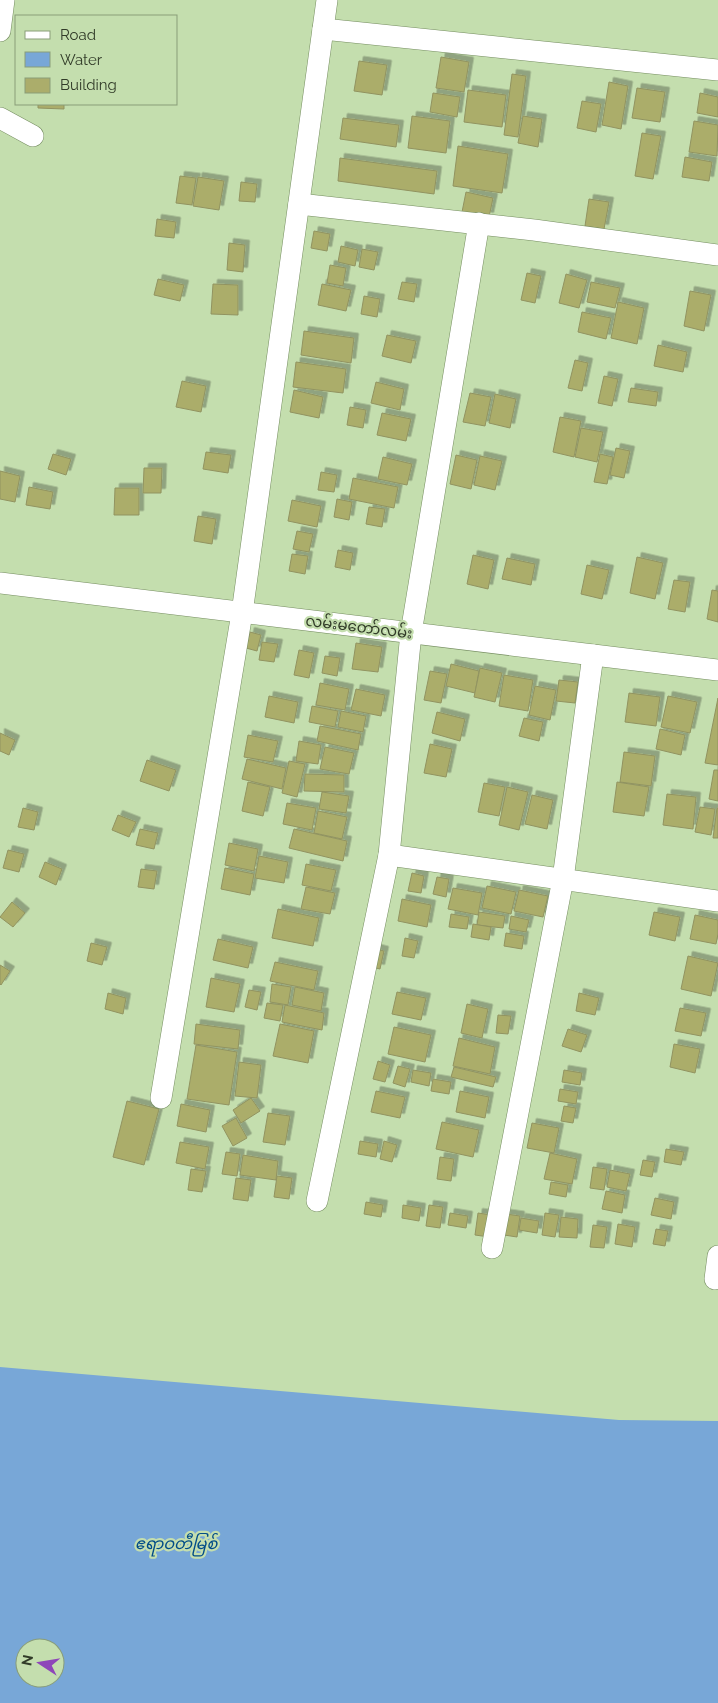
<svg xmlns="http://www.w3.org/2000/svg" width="718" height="1703" viewBox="0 0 718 1703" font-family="Raleway,'Noto Sans Myanmar',sans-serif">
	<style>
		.water { fill: #78a7d7; fill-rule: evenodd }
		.building { fill: #abad6b; stroke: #919360; filter: url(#shadow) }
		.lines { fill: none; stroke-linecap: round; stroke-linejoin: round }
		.street-casing { stroke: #758d60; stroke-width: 22 }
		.street { stroke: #fff; stroke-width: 21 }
		.labels { text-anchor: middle; stroke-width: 4.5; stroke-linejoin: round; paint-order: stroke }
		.street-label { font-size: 15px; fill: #313b28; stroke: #c4deae }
		.water-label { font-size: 16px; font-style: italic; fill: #014c88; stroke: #c4deae }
	</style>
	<defs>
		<filter id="shadow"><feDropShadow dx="4.5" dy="-4.5" stdDeviation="0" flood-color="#0004"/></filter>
	</defs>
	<rect width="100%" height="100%" fill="#c4deae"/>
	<path class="water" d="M0 1367 619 1420 718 1421V1703H0ZM25 1648H55V1678H25Z"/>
	<g class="building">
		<path d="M441 57 469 62 464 92 436 88Z"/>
		<path d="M359 61 387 65 382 95 354 91Z"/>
		<path d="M512 74 526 76 518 137 504 135Z"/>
		<path d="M609 82 628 86 621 129 602 125Z"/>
		<path d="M637 88 665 92 660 122 632 118Z"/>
		<path d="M468 90 506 95 502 127 464 122Z"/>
		<path d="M433 93 460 97 457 117 430 112Z"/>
		<path d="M700 93 718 97V117L697 113Z"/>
		<path d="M582 101 601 104 596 132 577 128Z"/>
		<path d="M38 104H64V109L38 108Z"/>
		<path d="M412 116 450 121 446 153 408 148Z"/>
		<path d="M523 116 542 119 538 147 518 143Z"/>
		<path d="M343 118 399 125 396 147 340 139Z"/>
		<path d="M694 121 718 125 717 156 689 152Z"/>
		<path d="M642 133 661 136 653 179 635 176Z"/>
		<path d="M458 146 508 154 502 193 453 186Z"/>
		<path d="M685 157 712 162 709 181 682 177Z"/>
		<path d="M340 158 437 171 434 194 338 181Z"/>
		<path d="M180 176 196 178 192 205 176 203Z"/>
		<path d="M198 177 224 181 219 210 193 206Z"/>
		<path d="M241 182 257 184 255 202 239 201Z"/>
		<path d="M466 192 493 198 489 217 462 212Z"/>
		<path d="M589 199 609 202 604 229 585 226Z"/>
		<path d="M157 219 176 222 174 238 155 236Z"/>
		<path d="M314 231 330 234 327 251 311 248Z"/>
		<path d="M229 243 245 245 243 272 227 270Z"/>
		<path d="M341 246 358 250 355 266 338 262Z"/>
		<path d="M362 249 378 252 374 270 359 267Z"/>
		<path d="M330 265 346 268 343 286 327 283Z"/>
		<path d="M527 273 541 276 535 303 521 300Z"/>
		<path d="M566 274 587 280 579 308 559 303Z"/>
		<path d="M158 279 184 285 180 301 154 295Z"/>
		<path d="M402 282 417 284 414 302 398 299Z"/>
		<path d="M591 282 620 288 615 308 587 302Z"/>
		<path d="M213 284 238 285V315L211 314Z"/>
		<path d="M322 284 351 290 346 311 318 305Z"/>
		<path d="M690 291 711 295 704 331 684 326Z"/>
		<path d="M364 296 380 299 377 317 361 314Z"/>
		<path d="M618 302 644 308 637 344 611 338Z"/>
		<path d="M582 312 611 318 606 339 578 332Z"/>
		<path d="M304 331 354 338 351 363 301 355Z"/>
		<path d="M387 335 416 341 411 363 382 356Z"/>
		<path d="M658 345 687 352 683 372 654 366Z"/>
		<path d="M575 360 588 363 582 391 568 388Z"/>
		<path d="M296 362 346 369 343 393 293 387Z"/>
		<path d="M604 376 618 379 612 406 598 403Z"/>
		<path d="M182 381 206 386 201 412 176 407Z"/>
		<path d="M376 382 404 389 400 410 371 403Z"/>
		<path d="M631 388 658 392 656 406 628 402Z"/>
		<path d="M294 390 323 397 319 418 290 412Z"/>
		<path d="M470 393 491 397 485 426 463 422Z"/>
		<path d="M495 394 516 399 510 428 489 423Z"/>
		<path d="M350 407 366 410 363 428 347 425Z"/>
		<path d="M382 413 411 419 406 441 377 435Z"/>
		<path d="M560 417 581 421 574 457 553 452Z"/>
		<path d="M581 428 603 432 597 462 575 457Z"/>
		<path d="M616 448 630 451 624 478 610 475Z"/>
		<path d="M206 452 231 455 228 473 203 469Z"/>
		<path d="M53 454 71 459 66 475 48 469Z"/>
		<path d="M600 454 613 457 607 484 594 482Z"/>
		<path d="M456 455 477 460 471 489 450 484Z"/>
		<path d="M480 456 502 461 495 490 474 485Z"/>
		<path d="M383 457 412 464 407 485 378 479Z"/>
		<path d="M144 468H162L161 493H143Z"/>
		<path d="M0 471 20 476 15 502 0 499Z"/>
		<path d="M321 472 337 475 334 492 318 490Z"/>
		<path d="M353 478 398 487 394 508 349 499Z"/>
		<path d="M29 487 53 492 50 509 26 505Z"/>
		<path d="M115 488H139V515H114Z"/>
		<path d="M337 499 352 502 349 520 334 517Z"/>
		<path d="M292 500 321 506 317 527 288 521Z"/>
		<path d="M369 507 385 509 382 527 366 524Z"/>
		<path d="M198 516 216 519 212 544 194 541Z"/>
		<path d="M297 531 313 534 309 552 293 549Z"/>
		<path d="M338 550 353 553 350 570 335 567Z"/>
		<path d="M292 554 308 556 305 574 289 571Z"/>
		<path d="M473 555 494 560 488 589 467 584Z"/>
		<path d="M637 557 663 563 655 599 630 593Z"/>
		<path d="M507 558 535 564 531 585 502 579Z"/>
		<path d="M587 565 609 570 602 599 581 594Z"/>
		<path d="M674 580 690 582 685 612 668 609Z"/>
		<path d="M712 590 718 591V622L707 619Z"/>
		<path d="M250 632 261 635 257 651 246 648Z"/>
		<path d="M262 642 278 644 274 662 259 660Z"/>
		<path d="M356 643 382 647 378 672 352 669Z"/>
		<path d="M299 650 314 653 309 678 294 675Z"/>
		<path d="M325 656 340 658 337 676 322 673Z"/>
		<path d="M451 664 479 671 475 693 446 686Z"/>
		<path d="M480 668 502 673 495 702 474 697Z"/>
		<path d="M430 671 447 674 441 703 424 700Z"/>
		<path d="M504 675 533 680 528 711 499 706Z"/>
		<path d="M559 680 578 682 575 703 556 701Z"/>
		<path d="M320 683 349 689 345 710 316 705Z"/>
		<path d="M535 686 556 690 550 720 529 715Z"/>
		<path d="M356 689 385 695 381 716 351 710Z"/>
		<path d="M629 693 660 697 656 726 625 722Z"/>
		<path d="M269 696 298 702 294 723 265 717Z"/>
		<path d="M668 696 697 702 690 733 661 727Z"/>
		<path d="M718 698V765L705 763Z"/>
		<path d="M312 706 338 711 335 727 309 722Z"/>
		<path d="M341 711 366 716 363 732 338 727Z"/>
		<path d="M437 712 465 719 460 741 432 733Z"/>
		<path d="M524 718 543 722 539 741 519 736Z"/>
		<path d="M320 726 361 734 358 750 317 741Z"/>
		<path d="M660 729 685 735 681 755 656 749Z"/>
		<path d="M0 733 15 740 9 755 0 751Z"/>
		<path d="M248 735 278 741 273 762 244 757Z"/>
		<path d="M299 741 321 745 318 764 296 761Z"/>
		<path d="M430 744 452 749 446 777 424 773Z"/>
		<path d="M325 747 354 753 349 774 320 769Z"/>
		<path d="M624 752 655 756 651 786 620 782Z"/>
		<path d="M247 759 286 768 282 789 242 779Z"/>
		<path d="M147 760 176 770 169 791 140 781Z"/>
		<path d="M289 761 305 764 297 797 282 793Z"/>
		<path d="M714 770H718V801L709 799Z"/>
		<path d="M305 774 344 775V792L304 791Z"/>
		<path d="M248 782 270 787 263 816 242 811Z"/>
		<path d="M617 782 649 787 644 816 613 812Z"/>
		<path d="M484 783 505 787 499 816 478 812Z"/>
		<path d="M507 787 528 792 519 830 499 825Z"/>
		<path d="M322 792 349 796 346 813 319 809Z"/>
		<path d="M667 794 696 797 693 829 663 825Z"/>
		<path d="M532 795 553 800 547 829 525 824Z"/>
		<path d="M287 803 316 808 312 830 283 824Z"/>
		<path d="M700 807 715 809 711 835 695 832Z"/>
		<path d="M23 808 38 812 34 830 18 827Z"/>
		<path d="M717 808H718V838H713Z"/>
		<path d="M318 811 347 817 342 839 314 833Z"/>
		<path d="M118 815 136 822 129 837 112 830Z"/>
		<path d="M140 829 158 833 154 849 136 845Z"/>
		<path d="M294 829 347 841 343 861 289 848Z"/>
		<path d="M229 843 258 849 254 871 225 865Z"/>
		<path d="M8 850 24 854 19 872 3 868Z"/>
		<path d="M259 856 288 862 284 883 255 878Z"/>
		<path d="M45 862 62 869 56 885 39 877Z"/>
		<path d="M306 864 336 870 331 891 302 885Z"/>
		<path d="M225 868 254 874 250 895 221 889Z"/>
		<path d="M141 869 157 871 154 889 138 887Z"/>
		<path d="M412 873 424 876 421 893 408 891Z"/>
		<path d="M437 877 449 879 446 897 433 894Z"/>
		<path d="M487 886 516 892 511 914 482 908Z"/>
		<path d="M306 887 335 893 330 914 301 909Z"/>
		<path d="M453 888 482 893 478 915 448 909Z"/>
		<path d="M519 890 548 896 543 917 514 911Z"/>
		<path d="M402 899 431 905 427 927 398 921Z"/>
		<path d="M12 902 25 913 13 927 0 917Z"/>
		<path d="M278 909 319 918 313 946 272 938Z"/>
		<path d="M479 912 505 916 503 928 477 925Z"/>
		<path d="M654 912 680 917 675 941 649 935Z"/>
		<path d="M451 914 469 917 467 929 449 927Z"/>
		<path d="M695 915 718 920V934L716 944 690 939Z"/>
		<path d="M511 916 529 920 526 932 509 929Z"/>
		<path d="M473 924 491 927 489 940 471 937Z"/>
		<path d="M506 933 524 936 522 949 504 946Z"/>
		<path d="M405 938 418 941 414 958 402 956Z"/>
		<path d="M218 939 253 947 248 968 213 960Z"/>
		<path d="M91 943 107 947 102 965 87 961Z"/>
		<path d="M372 948 384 951 380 969 368 966Z"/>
		<path d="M688 956 718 963 711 996 681 989Z"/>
		<path d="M275 962 318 971 314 990 270 981Z"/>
		<path d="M0 965 10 971 1 985 0 984Z"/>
		<path d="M211 978 240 984 234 1012 206 1007Z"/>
		<path d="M272 984 291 987 288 1005 270 1002Z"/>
		<path d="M295 987 324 993 321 1011 292 1005Z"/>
		<path d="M249 990 261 992 257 1010 245 1007Z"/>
		<path d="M397 992 426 998 421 1020 392 1014Z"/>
		<path d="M108 993 126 998 123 1014 105 1009Z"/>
		<path d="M579 993 599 998 595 1015 576 1011Z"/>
		<path d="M267 1003 283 1005 280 1021 264 1018Z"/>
		<path d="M467 1004 488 1009 482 1038 461 1033Z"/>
		<path d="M285 1005 324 1013 322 1030 282 1022Z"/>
		<path d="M680 1008 706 1013 701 1036 675 1031Z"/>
		<path d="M498 1015 511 1016 508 1034 496 1033Z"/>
		<path d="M196 1024 240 1030 238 1049 194 1044Z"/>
		<path d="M280 1024 314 1031 308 1063 273 1056Z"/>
		<path d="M394 1027 431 1035 425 1062 388 1054Z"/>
		<path d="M568 1029 587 1035 581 1052 562 1046Z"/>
		<path d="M459 1038 495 1047 490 1074 453 1066Z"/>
		<path d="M674 1044 700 1049 695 1073 670 1067Z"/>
		<path d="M196 1045 237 1052 229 1105 187 1099Z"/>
		<path d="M378 1061 390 1065 385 1082 373 1079Z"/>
		<path d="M239 1062 261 1065 257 1098 235 1096Z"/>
		<path d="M398 1066 410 1069 405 1087 393 1083Z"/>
		<path d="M454 1067 496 1077 493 1087 451 1077Z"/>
		<path d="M413 1070 431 1073 429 1086 411 1082Z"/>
		<path d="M564 1070 582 1073 580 1085 562 1082Z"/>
		<path d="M433 1079 451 1082 449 1094 431 1091Z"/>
		<path d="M560 1089 578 1092 576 1104 558 1101Z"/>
		<path d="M376 1091 405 1097 400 1118 371 1112Z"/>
		<path d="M460 1091 489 1097 485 1118 456 1112Z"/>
		<path d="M251 1098 260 1111 241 1123 233 1110Z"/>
		<path d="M127 1101 159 1109 144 1165 113 1157Z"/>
		<path d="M181 1104 210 1110 206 1132 177 1126Z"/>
		<path d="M564 1106 576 1108 573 1123 561 1121Z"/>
		<path d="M268 1113 290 1116 285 1145 263 1142Z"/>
		<path d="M236 1118 247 1138 233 1146 222 1126Z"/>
		<path d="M442 1122 479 1130 473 1157 436 1149Z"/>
		<path d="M532 1123 559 1128 554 1153 527 1148Z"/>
		<path d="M360 1141 378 1144 376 1157 358 1154Z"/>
		<path d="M384 1141 397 1145 392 1162 380 1159Z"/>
		<path d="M180 1142 209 1147 205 1169 176 1163Z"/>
		<path d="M666 1149 684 1152 681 1165 664 1162Z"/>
		<path d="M226 1152 240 1154 237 1176 222 1174Z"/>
		<path d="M550 1153 577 1159 572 1184 544 1179Z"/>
		<path d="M243 1155 278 1161 276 1180 240 1175Z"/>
		<path d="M440 1157 454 1159 451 1181 437 1179Z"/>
		<path d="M643 1160 655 1162 652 1177 640 1175Z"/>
		<path d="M593 1167 607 1169 604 1190 590 1188Z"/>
		<path d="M191 1169 206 1171 202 1192 188 1190Z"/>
		<path d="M610 1170 630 1174 626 1191 607 1187Z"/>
		<path d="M277 1176 292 1178 289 1199 274 1197Z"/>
		<path d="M236 1178 251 1180 248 1201 233 1199Z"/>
		<path d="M551 1182 568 1185 566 1197 549 1194Z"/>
		<path d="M606 1191 625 1195 622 1213 602 1209Z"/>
		<path d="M655 1198 674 1202 671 1219 651 1215Z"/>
		<path d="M366 1202 383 1205 381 1217 364 1214Z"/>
		<path d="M403 1205 421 1208 419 1221 402 1218Z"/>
		<path d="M429 1205 443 1207 440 1228 426 1226Z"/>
		<path d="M450 1213 468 1216 466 1228 448 1225Z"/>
		<path d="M478 1213 491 1215 489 1237 475 1235Z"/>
		<path d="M545 1213 559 1215 555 1237 542 1235Z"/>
		<path d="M506 1214 520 1216 517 1237 504 1235Z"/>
		<path d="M561 1217 578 1219 577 1238 559 1237Z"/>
		<path d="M521 1218 539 1221 537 1233 519 1230Z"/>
		<path d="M618 1224 635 1227 632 1247 615 1244Z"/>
		<path d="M593 1225 607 1227 604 1248 590 1247Z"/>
		<path d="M656 1229 668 1231 665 1246 653 1244Z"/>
	</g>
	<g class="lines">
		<defs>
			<g id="street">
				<path d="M323 29 718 70"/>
				<path d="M0 31 4 0"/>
				<path d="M0 118 33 136"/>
				<path d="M299 204 534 230 718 255"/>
				<path d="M0 583 718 670"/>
				<path d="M389 855 718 901"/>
				<path d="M161 1098 242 613 327 0"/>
				<path d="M317 1201 389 855 411 633 479 223"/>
				<path d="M492 1248 563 879 593 655"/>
				<path d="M715 1279 718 1256"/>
			</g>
		</defs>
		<use href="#street" class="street-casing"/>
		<use href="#street" class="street"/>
	</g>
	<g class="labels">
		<g class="street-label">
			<text transform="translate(359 627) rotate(7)" y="5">လမ်းမတော်လမ်း</text>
		</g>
		<g class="water-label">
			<text x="176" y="1549">ဧရာဝတီမြစ်</text>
		</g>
	</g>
	<rect x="15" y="15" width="162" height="90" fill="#c4deae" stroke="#899d78"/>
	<rect x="25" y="31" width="25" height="8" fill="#ffffff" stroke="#899d78"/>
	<text x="60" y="40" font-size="15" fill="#313b28">Road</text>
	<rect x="25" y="52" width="25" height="15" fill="#78a7d7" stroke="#899d78"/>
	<text x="60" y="65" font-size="15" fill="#313b28">Water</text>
	<rect x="25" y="78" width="25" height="15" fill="#abad6b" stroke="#899d78"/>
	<text x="60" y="90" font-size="15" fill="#313b28">Building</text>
	<g transform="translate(40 1663) rotate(282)"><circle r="24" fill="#c4deae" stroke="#899d78"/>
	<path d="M0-4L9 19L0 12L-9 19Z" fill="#8e46b9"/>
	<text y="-8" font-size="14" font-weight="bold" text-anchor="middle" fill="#313b28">N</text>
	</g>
</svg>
